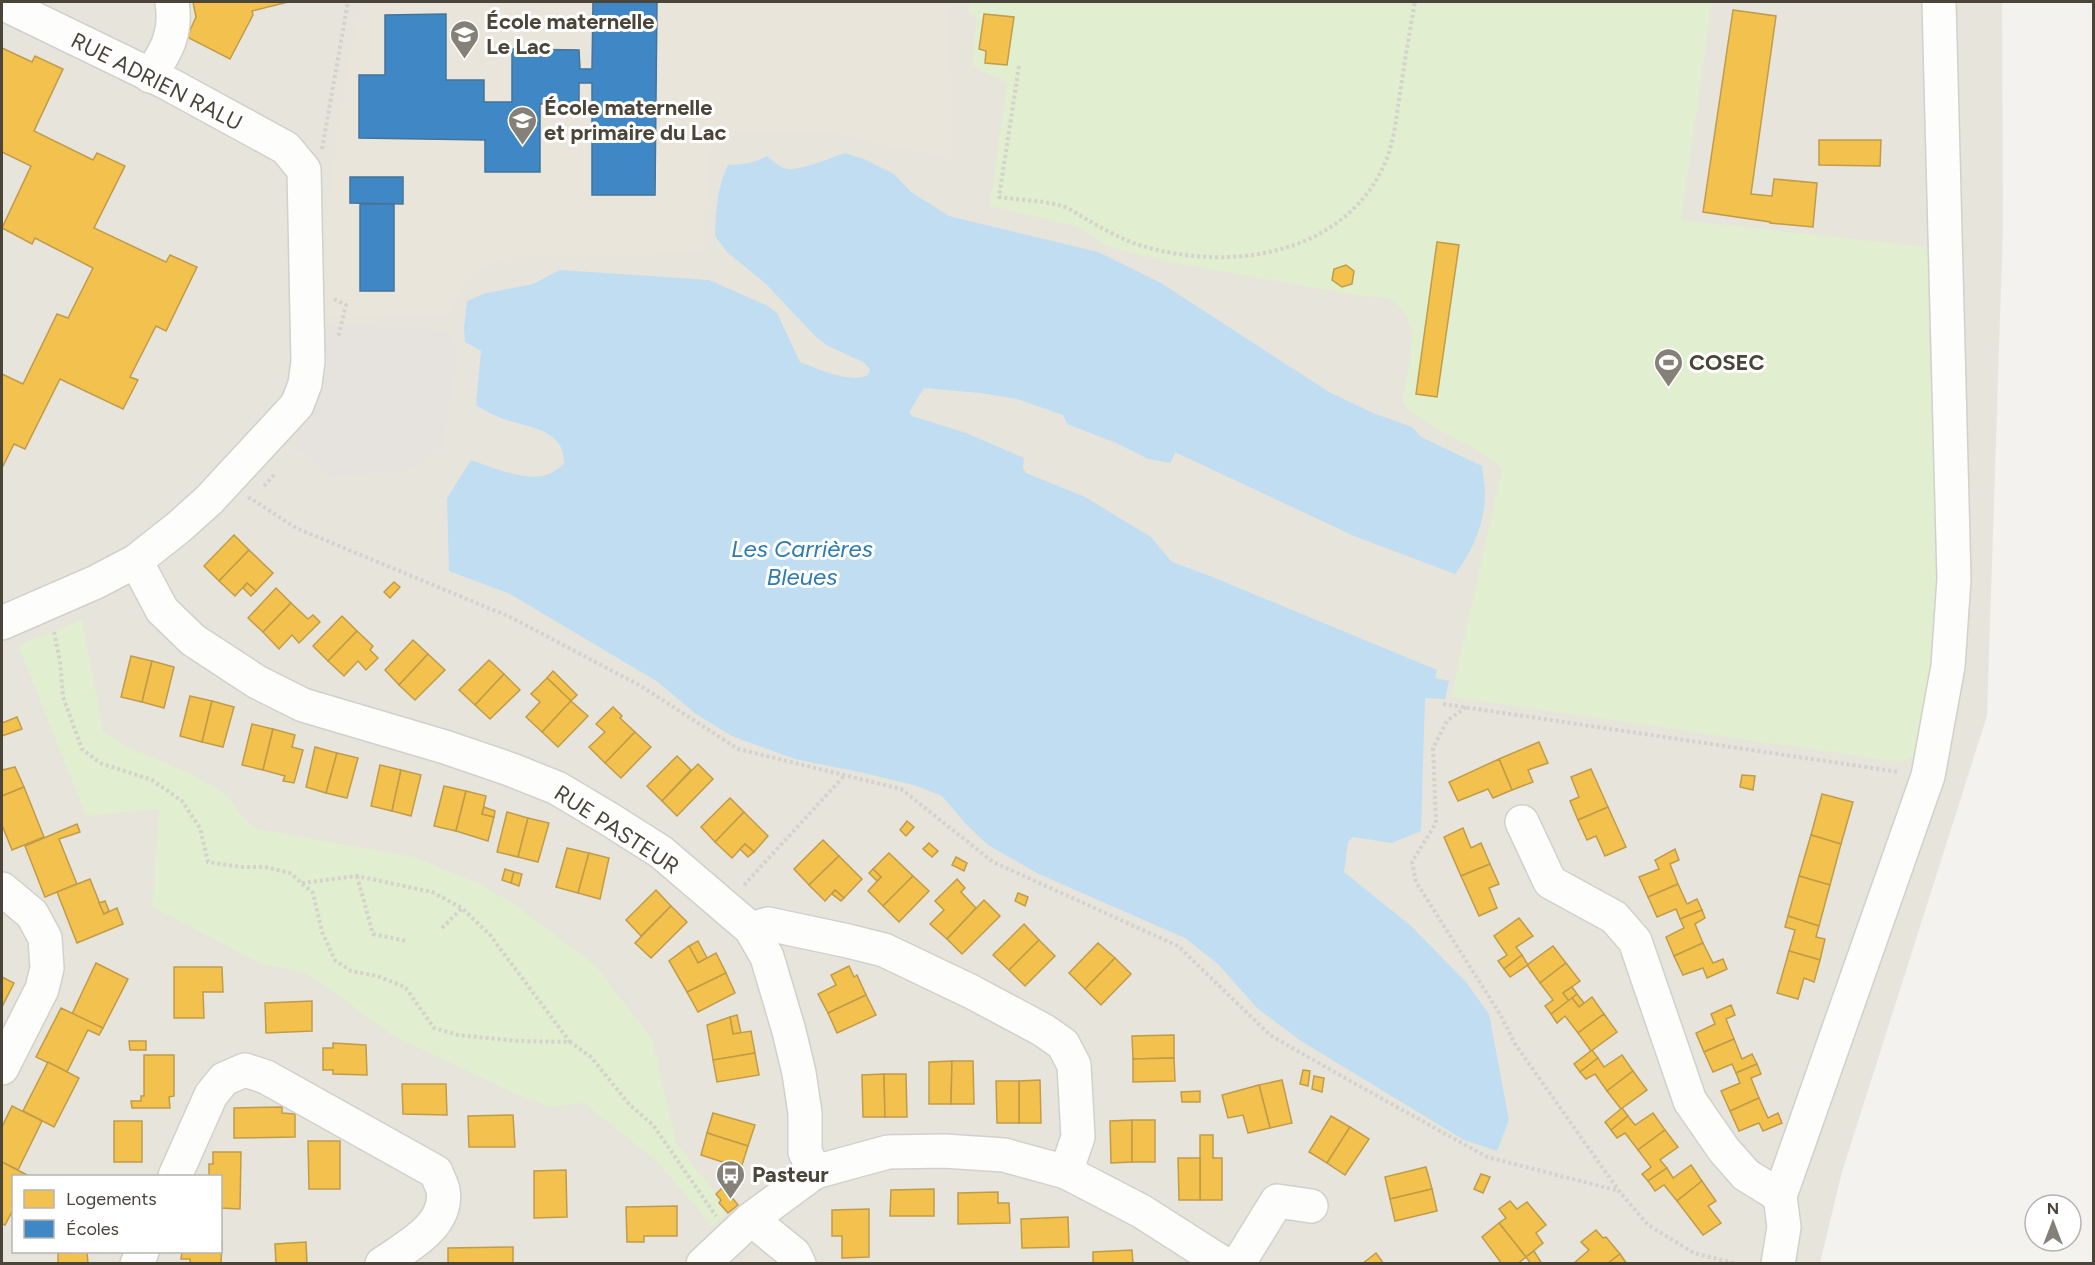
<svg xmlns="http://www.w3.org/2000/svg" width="2095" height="1265" viewBox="0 0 2095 1265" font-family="Figtree,sans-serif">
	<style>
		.residential { fill: #e7e4dc; fill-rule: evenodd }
		.education { fill: #eae5da }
		.green { fill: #e1eecf }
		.parking { fill: #e6e3df }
		.water { fill: #c0ddf1 }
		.homes { fill: #f2c14e; stroke: #c09c48; stroke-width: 1.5 }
		.schools { fill: #3f88c5; stroke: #43749b; stroke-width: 1.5 }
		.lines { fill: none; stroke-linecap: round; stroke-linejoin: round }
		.minor-casing { stroke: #d2d0cb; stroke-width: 36 }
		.path { stroke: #d3d2cc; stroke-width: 4; stroke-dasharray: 3 3; stroke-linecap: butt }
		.minor { stroke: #fdfdfc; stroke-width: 33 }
		.labels { text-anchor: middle; stroke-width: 6; stroke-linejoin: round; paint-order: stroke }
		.poi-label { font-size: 22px; font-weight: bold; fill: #4b4439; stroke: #fff; text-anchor: start }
		.street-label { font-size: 22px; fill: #4b4439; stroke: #fff }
		.water-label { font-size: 24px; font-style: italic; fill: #2e7ab2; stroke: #fff }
	</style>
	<rect width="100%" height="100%" fill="#f4f2ee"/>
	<path class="residential" d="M2 2H2002L2003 227 1987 716 1842 1172 1820 1263 2 1264ZM14 1176H220V1252H14Z"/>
	<path class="education" d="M362 2H949L952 160 823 131 712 130 702 253 501 258 467 275 449 317 312 318 346 75Z"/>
	<g class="green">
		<path d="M969 2H1712L1681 220 1927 247 1930 372 1945 571 1937 666 1913 756 1900 762 1451 697 1502 469C1475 440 1427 433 1402 402L1411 354 1412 332 1406 315 1397 304 1387 298 1355 295 1176 263 1127 252 1108 246 1076 226 990 206 1007 83C995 75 982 74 972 64L977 19 969 12Z"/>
		<path d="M82 620 103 731 125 746 194 775 229 797 246 821 258 829 414 857 477 883 511 902 595 965 652 1039 676 1143 715 1192 725 1215 712 1226 658 1162 584 1103 551 1107 516 1094 392 1035 320 982 303 972 261 964 152 906 159 809 86 816 18 645Z"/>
	</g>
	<path class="parking" d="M361 325 447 331 458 349 443 444 410 470 332 478 296 447 312 326Z"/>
	<path class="water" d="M845 153 864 159 894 174 911 192 949 216 1098 252 1161 283 1329 392 1373 413 1412 427 1421 437 1482 466C1483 475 1485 485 1485 495 1485 522 1472 553 1455 574L1354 536 1179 454 1175 453 1170 463 1148 459 1116 443 1067 424 1063 415 1017 399 981 393 924 388 909 412 912 416 966 433 1024 458 1023 468 1026 473 1085 497 1151 537 1172 562 1210 576 1437 670 1435 678 1449 681 1445 699 1425 698 1421 831 1392 843 1353 837 1348 842 1344 872 1411 926 1466 982 1489 1014 1509 1120 1497 1151 1464 1140 1301 1041 1257 1008 1218 964 1185 938 1039 874 988 845 966 824 942 796 914 785 864 773 795 759 732 736 696 714 658 682 510 594 449 571 447 498 471 460C490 467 523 480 543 476 551 474 558 469 564 464 565 430 531 428 506 420 495 416 485 411 476 405L481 351 465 342 464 328 467 301 483 294 533 284 560 270 709 280 768 306 777 313 800 362C820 369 848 384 868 375L870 369 863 362 828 346 817 338 766 284 727 252 715 236C716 212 717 187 728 165 743 165 754 163 767 156 773 161 780 168 788 169 803 170 830 158 845 153Z"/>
	<g class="homes">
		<path d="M193 2H288L252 11 253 15 230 59 187 37 196 17Z"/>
		<path d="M1733 10 1776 16 1751 194 1772 196 1774 179 1817 183 1813 227 1770 223V222L1703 212Z"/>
		<path d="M984 14 1014 17 1007 65 985 63 986 51 979 49Z"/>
		<path d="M2 48 32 62 35 56 63 69 34 131 93 160 97 153 125 166 94 228 166 262 170 255 197 267 166 331 156 326 130 377 138 380 123 409 60 379 25 449 14 444 2 468V374L23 384 57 314 68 318 93 268 35 238 32 244 2 228 31 166 2 152Z"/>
		<path d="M1819 140H1881L1880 166 1819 165Z"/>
		<path d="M1437 242 1459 245 1437 397 1416 394Z"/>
		<path d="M1346 265 1354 271 1352 284 1342 287 1332 280 1334 269Z"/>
		<path d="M234 535 249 550 219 581 204 566Z"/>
		<path d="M249 550 273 573 256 591 247 583 235 596 219 581Z"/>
		<path d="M394 582 400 587 390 598 384 592Z"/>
		<path d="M247 583 256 591 251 596 243 588Z"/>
		<path d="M276 588 291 603 263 632 248 618Z"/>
		<path d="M291 603 308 619 313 615 320 622 299 643 292 635 279 649 263 632Z"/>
		<path d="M342 616 357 631 328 661 313 646Z"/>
		<path d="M357 631 373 646 370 650 378 658 366 670 358 661 344 676 328 661Z"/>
		<path d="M413 640 428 654 399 685 385 670Z"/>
		<path d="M428 654 445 670 415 700 399 685Z"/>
		<path d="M131 656 152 661 142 702 121 697Z"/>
		<path d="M489 660 504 674 475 705 459 690Z"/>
		<path d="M152 661 174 667 164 708 142 702Z"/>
		<path d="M553 671 577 695 571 701 547 678Z"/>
		<path d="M504 674 520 690 490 719 475 705Z"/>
		<path d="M547 678 571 701 542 732 526 717 540 702 531 694Z"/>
		<path d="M190 696 212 701 202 742 180 736Z"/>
		<path d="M212 701 234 707 223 747 202 742Z"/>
		<path d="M571 701 588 716 558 747 542 732Z"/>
		<path d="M613 707 622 716 620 718 635 732 605 763 589 747 605 732 596 724Z"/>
		<path d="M17 717 22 729 2 736V723Z"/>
		<path d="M252 724 273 729 263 770 242 765Z"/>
		<path d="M273 729 295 735 292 747 303 750 294 783 283 781 285 776 263 770Z"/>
		<path d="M635 732 651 747 621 778 605 763Z"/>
		<path d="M1539 742 1548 763 1528 770 1533 782 1512 790 1499 759Z"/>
		<path d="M315 747 337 753 326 793 306 787Z"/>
		<path d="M337 753 358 758 347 798 326 793Z"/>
		<path d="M677 756 691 770 662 801 647 786Z"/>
		<path d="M1499 759 1512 790 1493 798 1488 789 1458 801 1449 782Z"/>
		<path d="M698 764 713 779 677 816 662 801Z"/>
		<path d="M380 765 401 770 392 811 371 806Z"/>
		<path d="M2 766 3 770 15 767 24 787 2 796Z"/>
		<path d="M1591 769 1608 807 1578 820 1570 801 1579 797 1571 777Z"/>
		<path d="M401 770 421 775 411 816 392 811Z"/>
		<path d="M1742 775 1755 776 1753 790 1740 787Z"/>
		<path d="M444 786 466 791 456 831 434 826Z"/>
		<path d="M24 787 44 837 12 850 2 825V796Z"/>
		<path d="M466 791 486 796 482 814 494 817 488 841 456 831Z"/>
		<path d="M1822 794 1853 802 1841 844 1811 835Z"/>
		<path d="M730 798 744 812 715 842 701 827Z"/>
		<path d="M484 807 495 811 494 817 482 814Z"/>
		<path d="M1608 807 1626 847 1605 856 1596 836 1587 840 1578 820Z"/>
		<path d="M507 812 528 818 518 857 497 852Z"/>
		<path d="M744 812 768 836 754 852 745 844 732 858 715 842Z"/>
		<path d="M528 818 549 823 538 862 518 857Z"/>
		<path d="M907 821 914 827 906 836 900 830Z"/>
		<path d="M77 824 80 832 59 839 77 884 45 897 25 846Z"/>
		<path d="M1463 828 1471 848 1481 843 1490 864 1461 876 1444 837Z"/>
		<path d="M1811 835 1841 844 1830 885 1799 876Z"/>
		<path d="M823 840 839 856 809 885 794 869Z"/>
		<path d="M929 843 938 851 932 857 923 849Z"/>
		<path d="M745 844 754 852 748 857 740 849Z"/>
		<path d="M567 848 589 853 578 893 556 887Z"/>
		<path d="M1675 849 1679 860 1670 864 1678 884 1648 897 1639 877 1659 869 1655 860Z"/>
		<path d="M589 853 609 858 600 899 578 893Z"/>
		<path d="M889 853 913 876 883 906 868 891 881 877 873 869Z"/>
		<path d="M839 856 862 879 844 898 835 890 825 901 809 885Z"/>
		<path d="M956 857 967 863 964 871 952 865Z"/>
		<path d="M1490 864 1499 884 1489 888 1497 908 1479 916 1461 876Z"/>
		<path d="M505 869 514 872 511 883 502 880Z"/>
		<path d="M873 869 881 877 877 881 869 873Z"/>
		<path d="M514 872 522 874 519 886 511 883Z"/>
		<path d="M913 876 929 891 899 922 883 906Z"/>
		<path d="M1799 876 1830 885 1819 926 1788 916Z"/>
		<path d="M90 879 104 914 117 908 123 924 77 943 57 892Z"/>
		<path d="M957 879 965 888 961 892 976 908 947 939 930 924 944 910 935 901Z"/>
		<path d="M1678 884 1687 904 1697 899 1702 910 1680 919 1676 909 1657 917 1648 897Z"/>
		<path d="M656 890 671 906 641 936 626 920Z"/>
		<path d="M835 890 844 898 841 901 832 894Z"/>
		<path d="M1018 893 1028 897 1025 906 1015 901Z"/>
		<path d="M984 900 1000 916 962 954 947 939Z"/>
		<path d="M105 901 109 911 104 914 99 903Z"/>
		<path d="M671 906 687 922 651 958 635 943Z"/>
		<path d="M1702 910 1705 918 1695 924 1703 943 1674 956 1666 937 1684 928 1680 919Z"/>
		<path d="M1788 916 1819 926 1816 937 1825 939 1820 960 1789 951 1795 930 1785 927Z"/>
		<path d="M1519 918 1533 936 1516 947 1522 955 1504 969 1498 961 1507 955 1494 936Z"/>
		<path d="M1024 924 1039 940 1009 970 993 955Z"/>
		<path d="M1039 940 1055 956 1025 986 1009 970Z"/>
		<path d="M698 941 707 958 698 963 689 946Z"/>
		<path d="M1098 943 1115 958 1085 989 1069 973Z"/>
		<path d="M1703 943 1713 963 1723 959 1727 969 1707 978 1703 968 1683 975 1674 956Z"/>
		<path d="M689 946 698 963 716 953 726 973 687 992 669 961Z"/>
		<path d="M1553 946 1566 963 1540 983 1527 965Z"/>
		<path d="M1789 951 1820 960 1814 982 1804 978 1798 999 1777 993Z"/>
		<path d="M1522 955 1528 965 1510 977 1504 969Z"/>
		<path d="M1115 958 1131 974 1101 1005 1085 989Z"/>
		<path d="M96 963 128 979 103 1028 72 1014Z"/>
		<path d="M1566 963 1580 981 1563 993 1569 1001 1551 1014 1545 1006 1553 1000 1540 983Z"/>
		<path d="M849 966 854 977 857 975 866 995 828 1013 818 994 836 985 831 975Z"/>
		<path d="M174 967H222L223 992H203L204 1018H174Z"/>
		<path d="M726 973 735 993 698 1012 687 992Z"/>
		<path d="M2 977 14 983 2 1007Z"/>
		<path d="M1572 987 1577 994 1569 1001 1563 993Z"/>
		<path d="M1577 994 1584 1003 1579 1007 1572 998Z"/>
		<path d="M866 995 876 1015 837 1033 828 1013Z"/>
		<path d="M1592 997 1604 1014 1578 1033 1565 1016 1557 1023 1551 1014 1572 998 1579 1007Z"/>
		<path d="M312 1001V1031L266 1033 265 1003Z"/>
		<path d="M1731 1005 1735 1015 1726 1019 1734 1039 1704 1052 1696 1033 1715 1024 1711 1014Z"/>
		<path d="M61 1008 103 1028 99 1035 88 1030 67 1072 36 1057Z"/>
		<path d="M1604 1014 1617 1032 1591 1051 1578 1033Z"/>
		<path d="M737 1015 741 1033 733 1034 730 1017Z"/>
		<path d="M730 1017 733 1034 751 1031 755 1053 713 1060 707 1025Z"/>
		<path d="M1174 1035V1058L1133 1059 1132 1036Z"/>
		<path d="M1734 1039 1742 1059 1752 1054 1757 1064 1736 1073 1732 1064 1713 1072 1704 1052Z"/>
		<path d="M129 1041H146V1050H130Z"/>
		<path d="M333 1043 366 1045 367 1075 333 1074V1070H323V1048H333Z"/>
		<path d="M1592 1050 1598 1058 1580 1072 1574 1064Z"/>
		<path d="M755 1053 759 1075 717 1082 713 1060Z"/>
		<path d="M144 1055H174V1096L169 1097 170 1108H132L131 1101H141V1096H144Z"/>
		<path d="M1622 1055 1633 1071 1607 1091 1595 1074 1586 1079 1580 1072 1598 1058 1604 1067Z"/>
		<path d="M1174 1058 1175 1081 1133 1082V1059Z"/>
		<path d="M952 1061 951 1104H929V1062Z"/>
		<path d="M952 1061H973L974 1104H951Z"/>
		<path d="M48 1062 79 1078 54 1127 23 1111Z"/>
		<path d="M1757 1064 1761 1074 1751 1078 1759 1098 1730 1111 1721 1091 1740 1083 1736 1073Z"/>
		<path d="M1303 1070 1310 1071 1308 1086 1300 1084Z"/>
		<path d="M1633 1071 1647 1090 1621 1109 1607 1091Z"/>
		<path d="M884 1074 885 1117H863L862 1075Z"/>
		<path d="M884 1074H906L907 1117H885Z"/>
		<path d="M1314 1076 1324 1078 1322 1092 1312 1089Z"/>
		<path d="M1040 1080 1041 1123H1019V1081Z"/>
		<path d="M1282 1080 1292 1123 1270 1128 1259 1085Z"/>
		<path d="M996 1081H1019V1123H997Z"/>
		<path d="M402 1084H446L447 1115 403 1114Z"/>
		<path d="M1259 1085 1270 1128 1248 1133 1243 1115 1228 1118 1222 1095Z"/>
		<path d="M1200 1091V1102H1182L1181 1092Z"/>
		<path d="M1759 1098 1768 1118 1778 1113 1782 1123 1763 1131 1759 1123 1739 1131 1730 1111Z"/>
		<path d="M12 1106 42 1121 18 1170 2 1162V1127Z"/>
		<path d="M282 1107V1113L295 1114V1137L234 1138V1108Z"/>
		<path d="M1622 1108 1628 1116 1611 1130 1605 1122Z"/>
		<path d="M713 1113 755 1125 748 1146 707 1133Z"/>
		<path d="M1653 1113 1665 1130 1638 1150 1625 1133 1617 1138 1611 1130 1628 1116 1635 1125Z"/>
		<path d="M513 1115 515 1147H469L468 1116Z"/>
		<path d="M1331 1116 1350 1127 1327 1163 1309 1152Z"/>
		<path d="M1132 1120V1162L1111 1163 1110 1121Z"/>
		<rect x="1132" y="1120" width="23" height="42"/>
		<rect x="114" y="1121" width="28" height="41"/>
		<path d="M1350 1127 1369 1139 1345 1175 1327 1163Z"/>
		<path d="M1665 1130 1678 1147 1660 1160 1667 1168 1648 1181 1642 1174 1651 1167 1638 1150Z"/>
		<path d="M707 1133 748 1146 741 1168 701 1155Z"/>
		<path d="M1200 1135H1213V1158H1222V1200H1200Z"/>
		<path d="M308 1141H340V1189H309Z"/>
		<path d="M213 1152H241L240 1209 220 1208V1176H209V1164H213Z"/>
		<path d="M1178 1158H1200V1200H1179Z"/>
		<path d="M2 1162 29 1176H14V1208L5 1225 2 1224Z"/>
		<path d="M1691 1165 1702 1181 1677 1201 1664 1185 1655 1191 1648 1181 1667 1168 1673 1178Z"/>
		<path d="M1426 1167 1432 1189 1390 1199 1385 1177Z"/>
		<path d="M566 1170 567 1217 534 1218V1171Z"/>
		<path d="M1481 1174 1490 1177 1483 1193 1474 1189Z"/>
		<path d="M1702 1181 1716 1201 1708 1206 1721 1223 1703 1235 1677 1201Z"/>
		<path d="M723 1187 738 1205 728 1213 719 1203 721 1200 716 1194Z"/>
		<path d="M934 1189V1216H890L891 1190Z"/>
		<path d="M1432 1189 1437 1211 1395 1221 1390 1199Z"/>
		<path d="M998 1192V1203H1009L1010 1223 958 1224V1193Z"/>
		<path d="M1510 1201 1517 1209 1527 1202 1546 1225 1536 1233 1543 1243 1526 1257 1499 1223 1506 1218 1499 1209Z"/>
		<path d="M677 1206V1236H644V1242H627L626 1207Z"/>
		<path d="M869 1209V1257L842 1258V1236H832V1210Z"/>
		<path d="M1068 1217 1069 1247 1022 1248 1021 1219Z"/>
		<path d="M1499 1223 1526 1257 1517 1264H1502L1482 1237Z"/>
		<path d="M1596 1230 1603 1238 1606 1237 1620 1254 1607 1264H1573L1589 1250 1581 1242Z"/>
		<path d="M220 1242H222L221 1264H190V1259H181L182 1252H220Z"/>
		<path d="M306 1242 307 1264H276L275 1244Z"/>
		<path d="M513 1247V1264H448V1248Z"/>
		<path d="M1132 1250 1133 1264H1093V1252Z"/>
		<path d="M1534 1251 1542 1264H1531L1526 1257Z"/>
		<path d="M87 1252 88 1264H58V1253Z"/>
		<path d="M1376 1253 1384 1264H1362Z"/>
		<path d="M1620 1254 1627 1264H1607Z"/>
	</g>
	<g class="schools">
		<path d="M593 2H657L655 195H592V83H579V104H540V172H485V140L359 138V75H385V15L446 14V80H484V102H512V49L579 50 580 69H592Z"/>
		<path d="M350 177H403V204L350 203Z"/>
		<rect x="360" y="204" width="34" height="87"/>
	</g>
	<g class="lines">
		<defs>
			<g id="minor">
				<path d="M2 3 167 83 286 148 304 170 308 361 305 384 297 405 209 500 179 527 136 561 96 582 2 623"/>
				<path d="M150 76C167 50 177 33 172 2"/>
				<path d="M136 561 162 610 193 640 257 682 303 705 445 747 512 770 557 788 609 819 661 852 751 929 767 957 789 1031 799 1073 805 1113V1152L815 1172"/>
				<path d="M1522 822 1550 882 1614 917 1635 941 1690 1101 1724 1150 1746 1175 1780 1196"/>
				<path d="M2 889 32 914 45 938 47 968 42 989 2 1068"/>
				<path d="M751 929 768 924 848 941 884 950 972 992 1043 1030 1063 1044 1074 1065 1078 1137 1066 1172"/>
				<path d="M175 1176 211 1095 224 1079 245 1070 266 1077 436 1172C438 1178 442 1185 443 1190 449 1226 406 1247 382 1264"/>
				<path d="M751 1219 794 1254 799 1264"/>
				<path d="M137 1264 142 1252"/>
				<path d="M703 1264 751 1219 815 1172 888 1152 944 1151 1004 1155 1066 1172 1141 1211 1224 1264"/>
				<path d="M1238 1264 1277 1201 1311 1206"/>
				<path d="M1778 1264 1784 1227 1780 1196 1928 776 1948 666 1954 579 1939 2"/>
			</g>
		</defs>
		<use href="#minor" class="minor-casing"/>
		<g class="path">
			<path d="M1019 66 999 197C1019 200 1042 200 1062 206 1070 208 1078 215 1086 219 1104 229 1122 240 1143 246 1233 273 1349 254 1387 158 1394 140 1396 119 1399 100 1404 67 1409 34 1415 2"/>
			<path d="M322 149 348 2"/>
			<path d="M334 299 346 305 338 338"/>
			<path d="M264 486 275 474"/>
			<path d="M248 499 250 498 296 528 510 617 641 686 738 749 901 789 993 862 1178 946 1270 1035 1343 1077 1487 1157 1619 1191"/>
			<path d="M54 632 60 661 63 697 82 749 100 763 152 780 182 801 200 828 208 862 241 867H265L290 873 313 893 322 932 335 960 351 971 377 976 405 987 434 1028 458 1035 518 1041 570 1042 591 1057 629 1104 653 1125 716 1216"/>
			<path d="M1443 704 1899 772"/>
			<path d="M1466 707 1447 721 1433 748 1436 823 1412 862 1416 882 1500 1014 1515 1044 1619 1191 1648 1225 1694 1253 1737 1264"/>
			<path d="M357 876 373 934 406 941"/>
			<path d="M302 883 357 876 432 892 462 908 490 935 570 1042"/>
			<path d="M744 885 844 776"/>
			<path d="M442 928 462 908"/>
		</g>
		<use href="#minor" class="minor"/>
	</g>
	<defs>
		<symbol id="school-pin" viewBox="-11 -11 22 30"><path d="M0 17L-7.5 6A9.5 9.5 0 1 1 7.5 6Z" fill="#868178" stroke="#fff"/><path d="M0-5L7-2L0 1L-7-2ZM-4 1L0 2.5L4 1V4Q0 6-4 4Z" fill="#fff"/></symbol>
		<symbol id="stadium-pin" viewBox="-11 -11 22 30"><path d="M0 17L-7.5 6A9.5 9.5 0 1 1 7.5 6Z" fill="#868178" stroke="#fff"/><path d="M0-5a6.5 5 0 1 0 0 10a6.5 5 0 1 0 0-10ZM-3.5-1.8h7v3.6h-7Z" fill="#fff"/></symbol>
		<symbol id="bus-pin" viewBox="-11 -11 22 30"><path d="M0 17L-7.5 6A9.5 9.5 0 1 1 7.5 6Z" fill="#868178" stroke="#fff"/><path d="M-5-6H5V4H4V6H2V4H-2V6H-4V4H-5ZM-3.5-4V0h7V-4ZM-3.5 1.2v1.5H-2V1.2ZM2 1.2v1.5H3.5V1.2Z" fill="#fff"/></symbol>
	</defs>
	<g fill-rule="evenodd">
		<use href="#school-pin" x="448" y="18" width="33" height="45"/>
		<use href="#school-pin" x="506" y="104" width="33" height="45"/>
		<use href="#stadium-pin" x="1652" y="346" width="33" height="45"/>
		<use href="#bus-pin" x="714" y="1158" width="33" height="45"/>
	</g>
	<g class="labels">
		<g class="poi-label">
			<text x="486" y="29">École maternelle<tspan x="486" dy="25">Le Lac</tspan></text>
			<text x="544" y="115">École maternelle<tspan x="544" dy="25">et primaire du Lac</tspan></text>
			<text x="1689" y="370">COSEC</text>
			<text x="752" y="1182">Pasteur</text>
		</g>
		<g class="street-label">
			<text transform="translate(157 81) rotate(27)" y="8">RUE ADRIEN RALU</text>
			<text transform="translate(617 829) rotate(33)" y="8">RUE PASTEUR</text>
		</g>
		<g class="water-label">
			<text x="802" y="557">Les Carrières<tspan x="802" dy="28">Bleues</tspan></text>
		</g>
	</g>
	<rect width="2095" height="1265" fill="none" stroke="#4b4439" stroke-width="6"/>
	<rect x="12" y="1175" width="210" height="78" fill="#ffffff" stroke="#b7b4b0" stroke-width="1.5"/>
	<rect x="24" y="1190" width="30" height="18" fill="#f2c14e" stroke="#b7b4b0" stroke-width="1.5"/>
	<text x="66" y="1205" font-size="18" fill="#4b4439">Logements</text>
	<rect x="24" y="1220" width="30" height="18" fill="#3f88c5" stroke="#b7b4b0" stroke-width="1.5"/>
	<text x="66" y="1235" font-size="18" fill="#4b4439">Écoles</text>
	<g transform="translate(2053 1223)"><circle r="28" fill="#ffffff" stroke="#b7b4b0" stroke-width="1.5"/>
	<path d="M0-4.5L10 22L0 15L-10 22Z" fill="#868178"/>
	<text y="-9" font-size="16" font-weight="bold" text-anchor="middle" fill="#4b4439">N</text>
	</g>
</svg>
